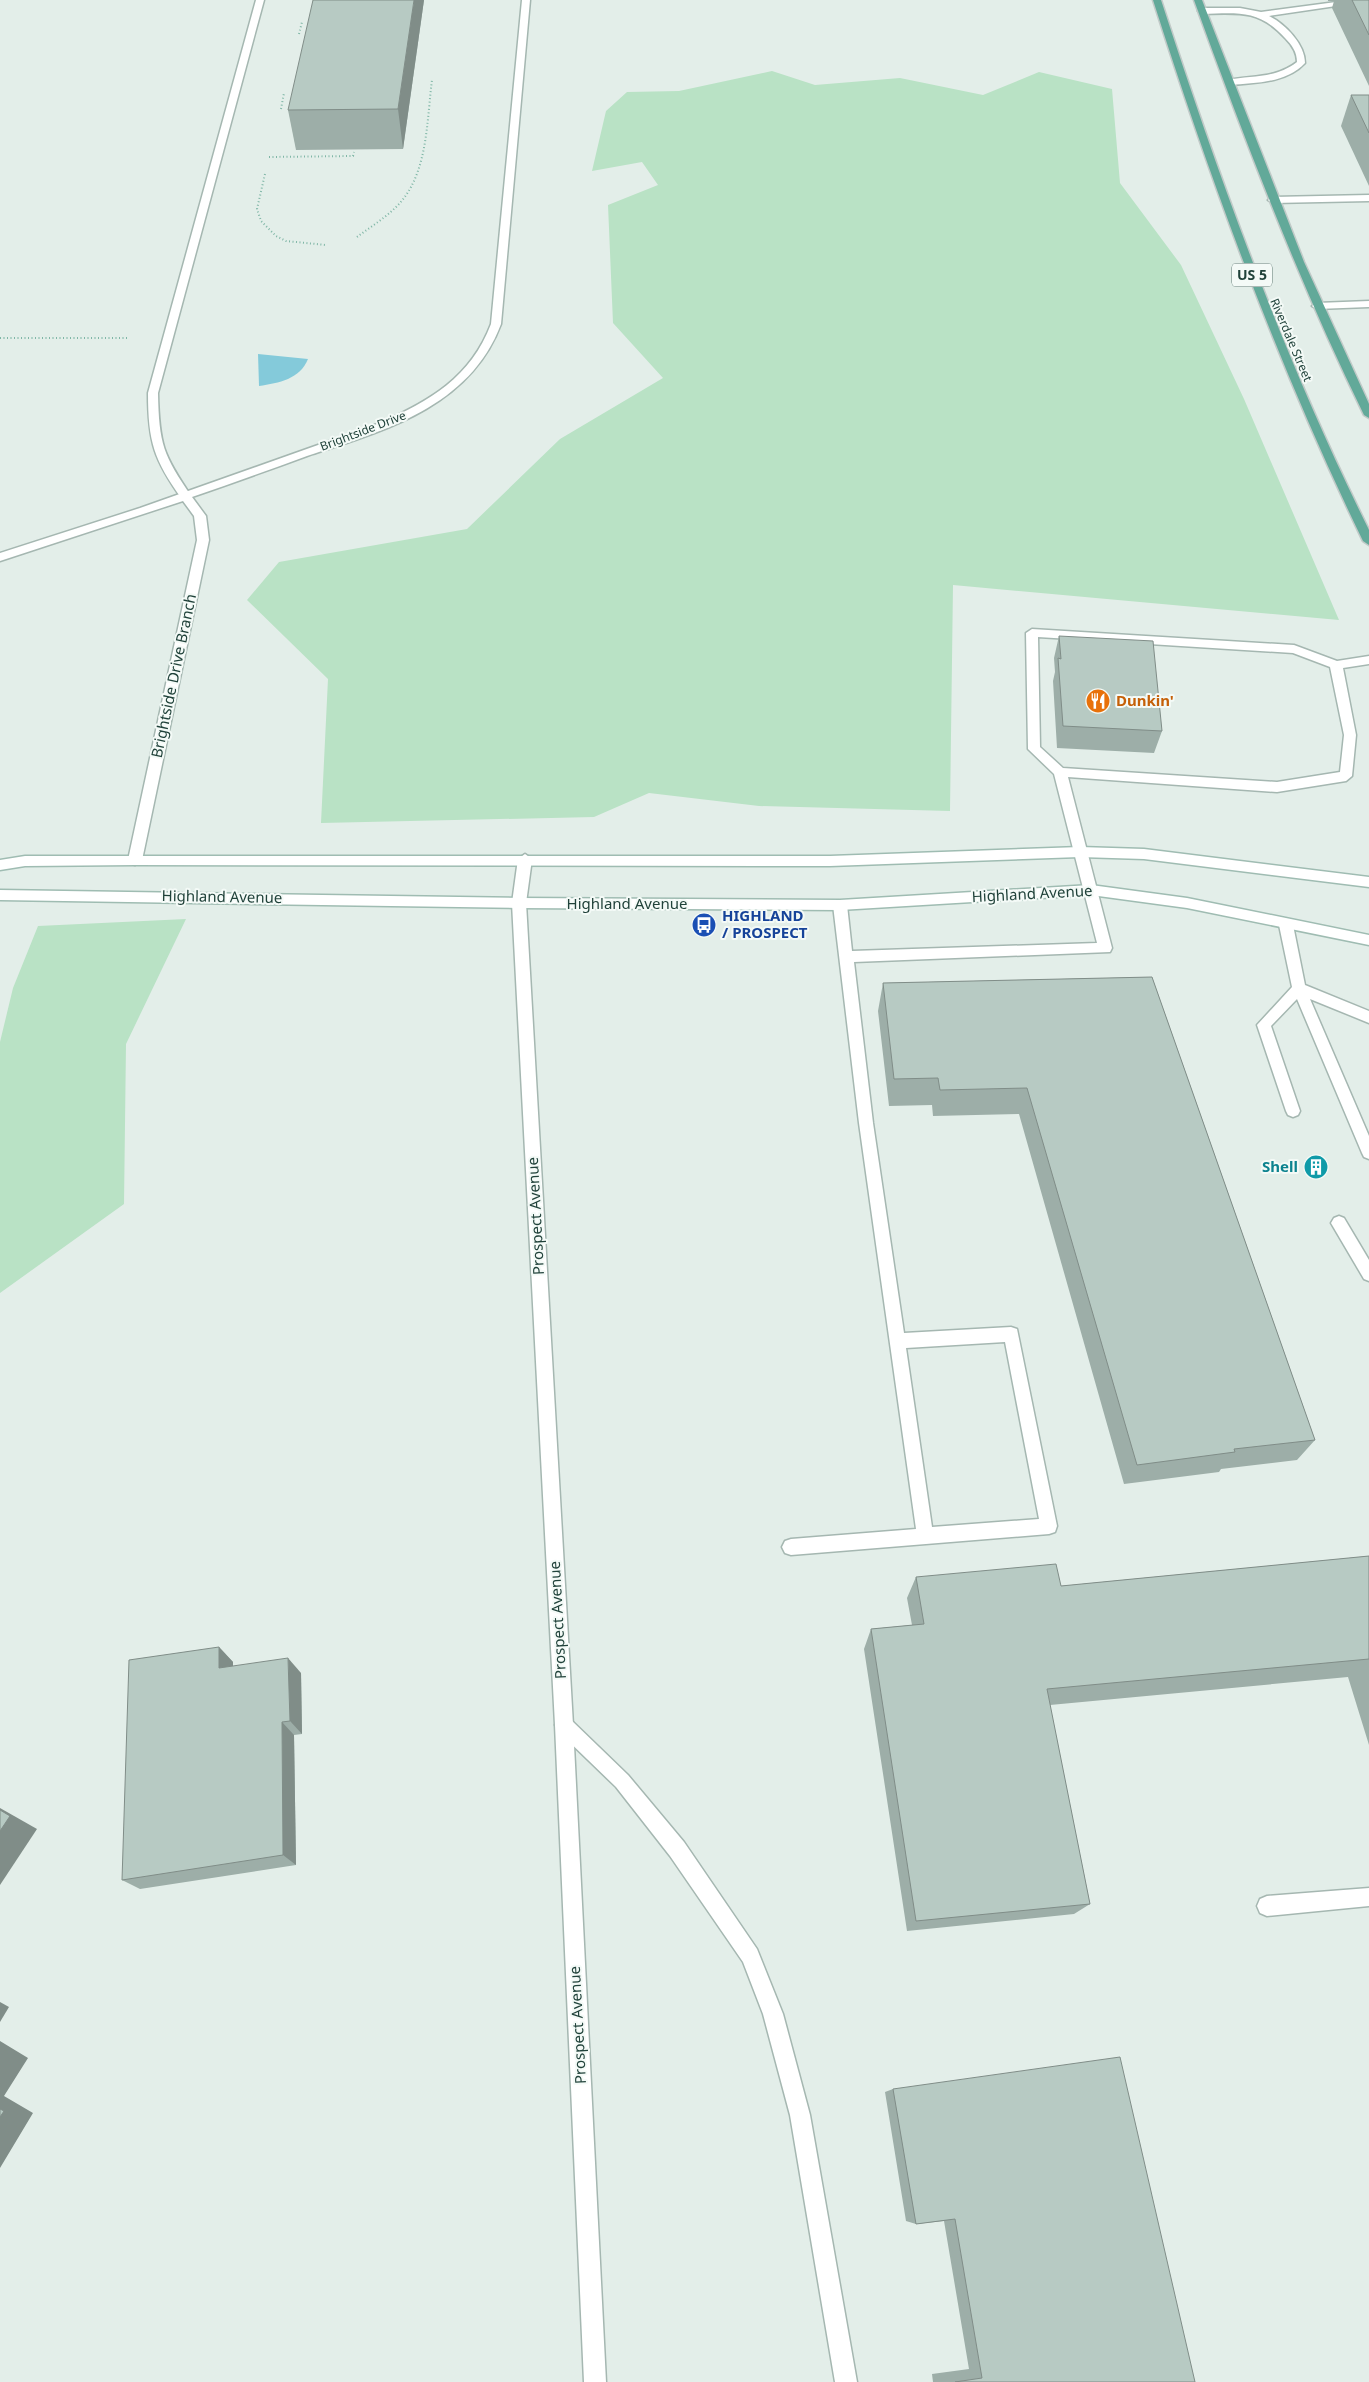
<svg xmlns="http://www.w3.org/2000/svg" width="1369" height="2382" viewBox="0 0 1369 2382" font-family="'Noto Sans',sans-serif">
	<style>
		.green { fill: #b9e2c5 }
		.water { fill: #84cada }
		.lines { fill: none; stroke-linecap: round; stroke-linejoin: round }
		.service-casing { stroke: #a5b7b1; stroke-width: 3 }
		.minor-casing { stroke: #a5b7b1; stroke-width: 3 }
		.tertiary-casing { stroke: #a5b7b1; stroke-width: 3 }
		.secondary-casing { stroke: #9fbcb2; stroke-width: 3 }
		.primary-casing { stroke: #c1cac8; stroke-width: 3 }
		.path { stroke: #7fb6a6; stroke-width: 2; stroke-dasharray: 1 2.5; stroke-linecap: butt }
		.service { fill: #fff; fill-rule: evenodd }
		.minor { fill: #fff; fill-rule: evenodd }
		.tertiary { fill: #fff; fill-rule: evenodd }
		.secondary { fill: #fff; fill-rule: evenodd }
		.primary { fill: #62a999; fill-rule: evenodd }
		.wall { fill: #9daea8 }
		.shaded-wall { fill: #808d88 }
		.building { fill: #b7cac3; stroke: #808d88 }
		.labels { text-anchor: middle; stroke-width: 4; stroke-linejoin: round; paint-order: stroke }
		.far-street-label { font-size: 12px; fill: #20423a; stroke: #f4faf7 }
		.shield { fill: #f4faf7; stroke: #607973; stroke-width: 1 }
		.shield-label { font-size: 14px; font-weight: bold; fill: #20423a }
		.street-label { font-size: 15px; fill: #20423a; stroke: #f4faf7 }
		.food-label { font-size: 15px; font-weight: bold; fill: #c56008; stroke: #f4faf7; text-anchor: start }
		.transit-label { font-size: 15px; font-weight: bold; fill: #164399; stroke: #f4faf7; text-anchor: start }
		.culture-label { font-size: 15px; font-weight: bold; fill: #0d838f; stroke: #f4faf7; text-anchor: end }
	</style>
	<rect width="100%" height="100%" fill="#e3eee9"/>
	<g class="green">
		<path d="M772 71 815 85 900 78 983 95 1039 72 1112 89 1120 183 1181 265 1244 399 1339 620 953 585 950 811 759 806 649 793 594 817 321 823 328 679 247 600 279 562 467 529 560 439 663 378 613 323 608 205 658 185 642 162 592 171 606 111 627 92 679 91Z"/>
		<path d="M186 919 126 1044 124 1204 0 1293V1042L13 988 38 926Z"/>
	</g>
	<path class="water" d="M258 354 308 359C300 379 279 383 259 386Z"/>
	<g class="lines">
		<defs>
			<g id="service">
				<path d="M256 0H264L158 393C159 444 163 455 192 497L186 501 182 499C154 460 148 442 148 393Z"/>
				<path d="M1369 1V5L1336 6 1269 16C1285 24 1305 44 1305 63 1287 83 1255 83 1230 85L1227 84V80C1252 75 1275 79 1297 62 1297 52 1292 45 1285 38 1259 9 1237 13 1202 14L1198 11 1202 8H1240L1261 12 1336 2Z"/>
				<path d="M1369 195V201L1273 203 1268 200 1273 197Z"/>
				<path d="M1369 301V307L1317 309 1312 306 1317 303Z"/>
				<path d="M1032 629 1294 645 1337 661 1369 656V664L1343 668 1356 735 1352 776 1346 781 1277 792 1068 777 1112 948 1110 952 854 962 873 1123 904 1333 1011 1327 1017 1329 1057 1526 1055 1532 1049 1534 791 1555 785 1553 782 1547 785 1541 791 1539 916 1529 859 1123 833 905 835 901H845L847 905 852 951 1097 943 1054 774 1028 749 1026 633ZM1038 637 1293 653 1330 667 1344 735 1340 772 1277 782 1063 768 1040 747ZM1005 1342 1039 1519 932 1527 906 1348Z"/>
				<path d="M1286 920 1291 921 1293 925 1305 985 1369 1011V1023L1310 999 1369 1136V1159L1364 1157 1362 1153 1297 999 1271 1026 1300 1111 1298 1115 1293 1117 1288 1115 1286 1111 1257 1025 1292 987 1279 925 1281 921Z"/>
				<path d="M1339 1216 1344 1218 1369 1260V1281L1364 1279 1331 1223 1334 1218Z"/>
				<path d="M564 1716 570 1719 628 1775 684 1842 757 1949 783 2014 810 2115 857 2382H835L790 2115 763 2014 743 1962 670 1856 616 1787 558 1731 555 1725 558 1719Z"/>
				<path d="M1369 1888V1906L1267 1916 1260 1913 1257 1906 1260 1899 1267 1896Z"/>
			</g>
			<path id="minor" d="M522 0H530L501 324C470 407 384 431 307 456 269 470 230 484 192 497L206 516 209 540 142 860 135 865 130 863 128 860 197 540 194 516 183 501 0 561V553L140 508 380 423C430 401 471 377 491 324Z"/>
			<path id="tertiary" d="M525 854 532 859 526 903 573 1725 606 2382H584L555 1725 512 903 518 859Z"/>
			<g id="secondary">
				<path d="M1080 847 1144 849 1369 877V887L1144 859 1080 857 830 866 135 865 25 866 0 870V860L25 856H830Z"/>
				<path d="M1091 885 1187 898 1369 935V945L1187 908 1091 895 840 910 519 908 0 900V890L519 898 840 900Z"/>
			</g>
			<g id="primary">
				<path d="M1153 0H1161C1220 181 1284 359 1369 530V545L1363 541C1278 366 1212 185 1153 0Z"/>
				<path d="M1194 0H1202L1304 262 1369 404V418L1364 415C1298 280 1245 141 1194 0Z"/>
			</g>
		</defs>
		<use href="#service" class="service-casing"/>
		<use href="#minor" class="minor-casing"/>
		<use href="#tertiary" class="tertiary-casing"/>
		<use href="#secondary" class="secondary-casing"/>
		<use href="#primary" class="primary-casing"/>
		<g class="path">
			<path d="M299 34 302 22"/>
			<path d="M281 109 284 93"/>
			<path d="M269 157 353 156 354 152"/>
			<path d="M265 174 257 209 261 221 276 236 286 241 326 245"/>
			<path d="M357 237C373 225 392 214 404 198 428 166 427 118 432 80"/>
			<path d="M0 338H129"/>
		</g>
		<use href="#service" class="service"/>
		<use href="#minor" class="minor"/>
		<use href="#tertiary" class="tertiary"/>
		<use href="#secondary" class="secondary"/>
		<use href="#primary" class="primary"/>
	</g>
	<g class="wall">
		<path d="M424 0 403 149 296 150 288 110Z"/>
		<path d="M1328 0H1369V86L1332 8 1334 1H1328Z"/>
		<path d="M1351 95H1369V186L1341 126Z"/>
		<path d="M1059 636 1162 731 1154 753 1057 748 1053 681 1055 672 1054 658Z"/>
		<path d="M1152 977 1315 1440 1297 1460 1221 1469 1219 1472 1124 1484 1019 1114 933 1116 932 1105 889 1106 878 1011 883 983Z"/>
		<path d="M1369 1556V1745L1348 1677 1050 1705 1090 1904 1074 1914 907 1931 864 1649 871 1629 912 1625 907 1598 916 1577 1061 1586Z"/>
		<path d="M219 1647 233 1662V1666L301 1673 302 1734 294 1735 296 1865 140 1889 122 1880Z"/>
		<path d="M893 2089 1195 2382H933L932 2374 969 2369 944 2221 916 2224 906 2221 885 2092Z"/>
	</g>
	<g class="shaded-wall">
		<path d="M414 0H424L403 149 398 109Z"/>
		<path d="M219 1647 233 1662V1683L219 1668Z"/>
		<path d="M288 1658 301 1673 302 1734 290 1721Z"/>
		<path d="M282 1722 294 1735 296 1865 283 1855Z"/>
		<path d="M0 1808 37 1829 0 1885Z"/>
		<path d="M0 2002 9 2007 0 2022Z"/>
		<path d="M0 2041 28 2058 4 2096 33 2113 0 2168Z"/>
	</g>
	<g class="building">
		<path d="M313 0H414L398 109 288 110Z"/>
		<path d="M1352 0H1369V35Z"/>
		<path d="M1351 95H1369V133Z"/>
		<path d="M1059 636 1153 641 1162 731 1063 726 1058 658 1061 659Z"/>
		<path d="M1152 977 1315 1440 1234 1449 1235 1452 1137 1465 1027 1088 940 1090 938 1078 894 1079 883 983Z"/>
		<path d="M1369 1556V1659L1047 1689 1090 1904 916 1921 871 1629 924 1624 916 1577 1056 1564 1061 1586Z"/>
		<path d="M219 1647V1668L288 1658 290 1721 282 1722 283 1855 122 1880 129 1660Z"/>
		<path d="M0 1810 10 1816 0 1831Z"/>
		<path d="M1120 2057 1195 2382H955L982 2378 955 2219 916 2224 893 2089Z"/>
		<path d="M0 2109 4 2111 0 2117Z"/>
	</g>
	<defs>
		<symbol id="restaurant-disc" viewBox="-11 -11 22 22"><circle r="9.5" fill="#e8710a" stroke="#f4faf7"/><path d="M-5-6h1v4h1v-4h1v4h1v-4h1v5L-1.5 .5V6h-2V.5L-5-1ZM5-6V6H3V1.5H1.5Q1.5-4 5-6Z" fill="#fff"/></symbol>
		<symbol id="bus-disc" viewBox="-11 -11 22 22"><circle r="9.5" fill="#1a4fb4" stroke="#f4faf7"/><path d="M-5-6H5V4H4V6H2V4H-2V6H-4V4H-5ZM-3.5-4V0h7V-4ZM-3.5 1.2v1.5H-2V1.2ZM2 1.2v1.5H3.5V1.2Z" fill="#fff"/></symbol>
		<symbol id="building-disc" viewBox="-11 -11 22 22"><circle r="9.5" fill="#0f9aa8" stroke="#f4faf7"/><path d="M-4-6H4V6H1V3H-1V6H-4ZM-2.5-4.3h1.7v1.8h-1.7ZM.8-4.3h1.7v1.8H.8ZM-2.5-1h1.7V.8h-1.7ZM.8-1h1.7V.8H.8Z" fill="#fff"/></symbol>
	</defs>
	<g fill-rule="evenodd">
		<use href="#restaurant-disc" x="1084" y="687" width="28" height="28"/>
		<use href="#bus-disc" x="690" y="911" width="28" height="28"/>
		<use href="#building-disc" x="1302" y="1153" width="28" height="28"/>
	</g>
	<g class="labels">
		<g class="far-street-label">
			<text transform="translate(1291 340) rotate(67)" y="4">Riverdale Street</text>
			<text transform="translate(363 431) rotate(-21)" y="4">Brightside Drive</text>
		</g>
		<rect class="shield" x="1232" y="263.5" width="40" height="23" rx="4"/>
		<g class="shield-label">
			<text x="1252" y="280">US 5</text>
		</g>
		<g class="street-label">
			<text transform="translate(174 676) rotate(-78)" y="5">Brightside Drive Branch</text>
			<text transform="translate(1032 894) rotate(-3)" y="5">Highland Avenue</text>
			<text transform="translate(222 897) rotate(1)" y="5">Highland Avenue</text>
			<text x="627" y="909">Highland Avenue</text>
			<text transform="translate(536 1216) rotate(-93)" y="5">Prospect Avenue</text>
			<text transform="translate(558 1620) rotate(-93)" y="5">Prospect Avenue</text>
			<text transform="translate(578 2025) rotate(-93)" y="5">Prospect Avenue</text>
		</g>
		<g class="food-label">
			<text x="1116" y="706">Dunkin'</text>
		</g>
		<g class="transit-label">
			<text x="722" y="921">HIGHLAND<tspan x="722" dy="17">/ PROSPECT</tspan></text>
		</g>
		<g class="culture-label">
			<text x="1298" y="1172">Shell</text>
		</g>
	</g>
</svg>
